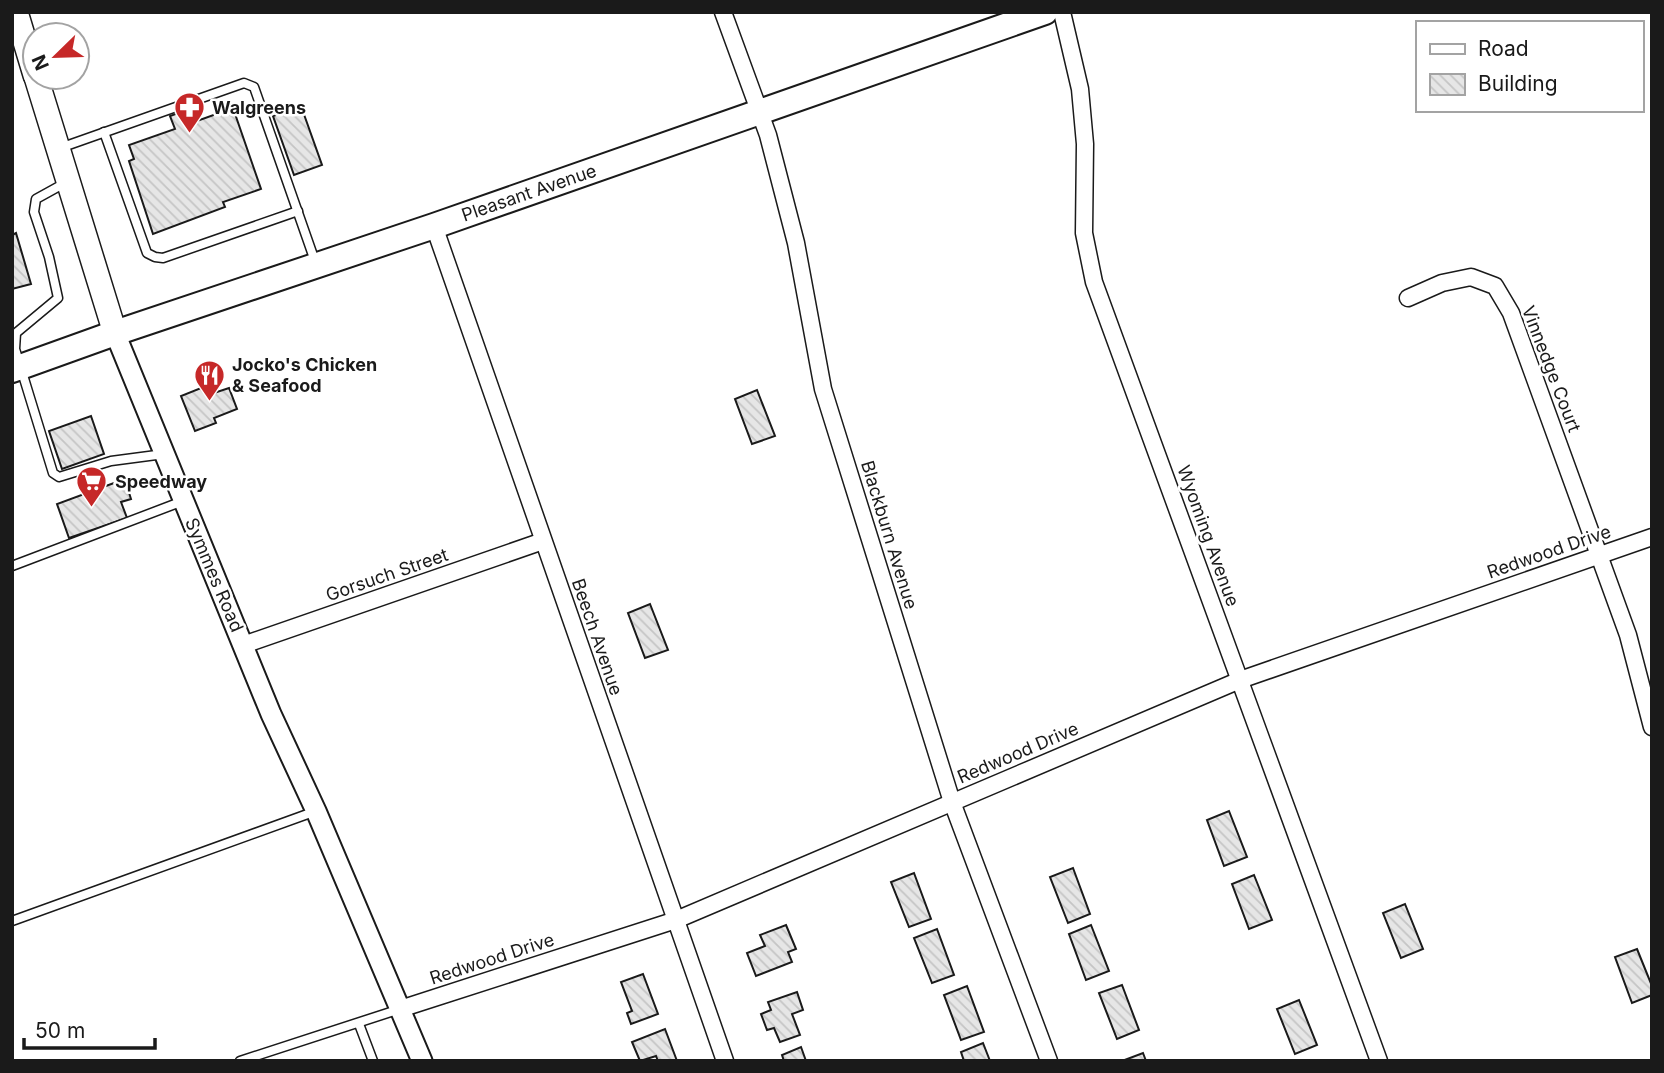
<svg xmlns="http://www.w3.org/2000/svg" width="1664" height="1073" viewBox="0 0 1664 1073" font-family="Inter,sans-serif">
	<style>
		.building { fill: url(#building-back-hatch); stroke: #1a1a1a; stroke-width: 2 }
		.lines { fill: none; stroke-linecap: round; stroke-linejoin: round }
		.service-casing { stroke: #1a1a1a; stroke-width: 11 }
		.minor-casing { stroke: #1a1a1a; stroke-width: 19 }
		.tertiary-casing { stroke: #1a1a1a; stroke-width: 23 }
		.secondary-casing { stroke: #1a1a1a; stroke-width: 26 }
		.primary-casing { stroke: #1a1a1a; stroke-width: 28 }
		.service { stroke: #fff; stroke-width: 8 }
		.minor { stroke: #fff; stroke-width: 16 }
		.tertiary { stroke: #fff; stroke-width: 19 }
		.secondary { stroke: #fff; stroke-width: 23 }
		.primary { stroke: #fff; stroke-width: 24 }
		.labels { text-anchor: middle; stroke-width: 5; stroke-linejoin: round; paint-order: stroke }
		.poi-label { font-size: 18px; font-weight: bold; fill: #1a1a1a; stroke: #fff; text-anchor: start }
		.street-label { font-size: 18px; fill: #1a1a1a; stroke: #fff }
	</style>
	<defs>
		<pattern id="building-back-hatch" width="6" height="6" patternUnits="userSpaceOnUse" patternTransform="scale(1.75)"><rect width="6" height="6" fill="#e6e6e6"/><path d="M-1 5l2 2M0 0l6 6M5-1l2 2" fill="none" stroke="#c5c5c5"/></pattern>
	</defs>
	<rect width="100%" height="100%" fill="#fff"/>
	<g class="building">
		<path d="M301 106 322 165 294 175 273 116Z"/>
		<path d="M192 108 197 121 233 108 261 189 223 202 225 207 153 234 129 161 134 159 129 145 175 129 170 116Z"/>
		<path d="M16 233 31 284 12 289V235Z"/>
		<path d="M211 384 214 393 229 388 237 409 214 418 216 423 195 431 181 396Z"/>
		<path d="M757 390 775 436 752 444 735 399Z"/>
		<path d="M91 416 104 454 62 469 49 431Z"/>
		<path d="M114 483 116 486 126 483 131 499 121 502 127 518 69 538 57 504Z"/>
		<path d="M650 604 668 650 645 658 628 613Z"/>
		<path d="M1229 811 1247 857 1224 866 1207 820Z"/>
		<path d="M1073 868 1090 914 1068 923 1050 877Z"/>
		<path d="M914 873 931 919 909 927 891 882Z"/>
		<path d="M1254 875 1272 920 1249 929 1232 884Z"/>
		<path d="M1405 904 1423 949 1401 958 1383 913Z"/>
		<path d="M786 925 796 949 788 952 792 962 756 976 747 953 765 946 760 935Z"/>
		<path d="M1091 925 1109 971 1086 980 1069 934Z"/>
		<path d="M937 929 954 975 932 983 914 938Z"/>
		<path d="M1637 949 1652 986V995L1632 1003 1615 957Z"/>
		<path d="M643 974 658 1014 631 1024 627 1013 632 1011 621 982Z"/>
		<path d="M1122 985 1139 1030 1117 1039 1099 993Z"/>
		<path d="M967 986 984 1032 961 1040 944 995Z"/>
		<path d="M797 992 803 1010 792 1014 800 1035 780 1042 774 1028 767 1030 761 1014 771 1010 768 1002Z"/>
		<path d="M1299 1000 1317 1045 1295 1054 1277 1009Z"/>
		<path d="M665 1029 677 1061H658L656 1056 640 1061 632 1042Z"/>
		<path d="M983 1043 990 1061H964L961 1052Z"/>
		<path d="M801 1047 806 1061H784L782 1055Z"/>
		<path d="M1143 1053 1146 1061H1122Z"/>
	</g>
	<g class="lines">
		<defs>
			<g id="service">
				<path d="M104 132 147 253 155 257 163 258 298 211"/>
				<path d="M60 148 244 83 254 87 316 264"/>
				<path d="M65 183 36 199 34 212 49 257 58 298 16 333 15 349 53 473 59 477 111 461 164 454"/>
				<path d="M12 566 183 501"/>
				<path d="M12 921 316 811"/>
				<path d="M359 1024 373 1061"/>
				<path d="M240 1061 400 1009"/>
			</g>
			<g id="minor">
				<path d="M723 12 768 135 796 243 823 389 952 802 1049 1061"/>
				<path d="M1062 12 1080 89 1085 144 1084 233 1094 282 1379 1061"/>
				<path d="M434 226 725 1061"/>
				<path d="M1408 298 1442 283 1471 277 1495 286 1511 313 1628 635 1652 727"/>
				<path d="M243 645 543 541"/>
				<path d="M400 1009 676 920 1240 680 1652 537"/>
			</g>
			<path id="tertiary" d="M115 333 271 714 316 811 422 1061"/>
			<g id="secondary">
				<path d="M16 12 35 75"/>
				<path d="M36 77 115 333"/>
			</g>
			<path id="primary" d="M12 370 115 333 434 226 1045 12"/>
		</defs>
		<use href="#service" class="service-casing"/>
		<use href="#minor" class="minor-casing"/>
		<use href="#tertiary" class="tertiary-casing"/>
		<use href="#secondary" class="secondary-casing"/>
		<use href="#primary" class="primary-casing"/>
		<use href="#service" class="service"/>
		<use href="#minor" class="minor"/>
		<use href="#tertiary" class="tertiary"/>
		<use href="#secondary" class="secondary"/>
		<use href="#primary" class="primary"/>
	</g>
	<defs>
		<symbol id="pharmacy-pin" viewBox="-11 -11 22 30"><path d="M0 17L-7.5 6A9.5 9.5 0 1 1 7.5 6Z" fill="#c62828" stroke="#fff"/><path d="M-2-6h4v4h4v4h-4v4h-4v-4h-4v-4h4Z" fill="#fff"/></symbol>
		<symbol id="restaurant-pin" viewBox="-11 -11 22 30"><path d="M0 17L-7.5 6A9.5 9.5 0 1 1 7.5 6Z" fill="#c62828" stroke="#fff"/><path d="M-5-6h1v4h1v-4h1v4h1v-4h1v5L-1.5 .5V6h-2V.5L-5-1ZM5-6V6H3V1.5H1.5Q1.5-4 5-6Z" fill="#fff"/></symbol>
		<symbol id="supermarket-pin" viewBox="-11 -11 22 30"><path d="M0 17L-7.5 6A9.5 9.5 0 1 1 7.5 6Z" fill="#c62828" stroke="#fff"/><path d="M-6-5.5h2.5l.6 2H6L4.5 2H-2.5L-4.4-4H-6ZM-1.5 3.2a1.3 1.3 0 1 0 .1 0ZM3 3.2a1.3 1.3 0 1 0 .1 0Z" fill="#fff"/></symbol>
	</defs>
	<g fill-rule="evenodd">
		<use href="#pharmacy-pin" x="172" y="90" width="35" height="47"/>
		<use href="#restaurant-pin" x="192" y="358" width="35" height="47"/>
		<use href="#supermarket-pin" x="74" y="464" width="35" height="47"/>
	</g>
	<g class="labels">
		<g class="poi-label">
			<text x="212" y="114">Walgreens</text>
			<text x="232" y="371">Jocko's Chicken<tspan x="232" dy="21">&amp; Seafood</tspan></text>
			<text x="115" y="488">Speedway</text>
		</g>
		<g class="street-label">
			<text transform="translate(529 193) rotate(-19)" y="6">Pleasant Avenue</text>
			<text transform="translate(1551 369) rotate(69)" y="6">Vinnedge Court</text>
			<text transform="translate(889 535) rotate(73)" y="6">Blackburn Avenue</text>
			<text transform="translate(1208 536) rotate(70)" y="6">Wyoming Avenue</text>
			<text transform="translate(1549 552) rotate(-19)" y="6">Redwood Drive</text>
			<text transform="translate(214 575) rotate(67)" y="6">Symmes Road</text>
			<text transform="translate(387 575) rotate(-19)" y="6">Gorsuch Street</text>
			<text transform="translate(597 637) rotate(71)" y="6">Beech Avenue</text>
			<text transform="translate(1018 753) rotate(-23)" y="6">Redwood Drive</text>
			<text transform="translate(492 959) rotate(-18)" y="6">Redwood Drive</text>
		</g>
	</g>
	<rect width="1664" height="1073" fill="none" stroke="#1a1a1a" stroke-width="28"/>
	<rect x="1416" y="21" width="228" height="91" fill="#ffffff" stroke="#a3a3a3" stroke-width="2"/>
	<rect x="1430" y="44" width="35" height="10" fill="#ffffff" stroke="#a3a3a3" stroke-width="2"/>
	<text x="1478" y="56" font-size="21" fill="#1a1a1a">Road</text>
	<rect x="1430" y="74" width="35" height="21" fill="url(#building-back-hatch)" stroke="#a3a3a3" stroke-width="2"/>
	<text x="1478" y="91" font-size="21" fill="#1a1a1a">Building</text>
	<g transform="translate(56 56) rotate(247)"><circle r="33" fill="#ffffff" stroke="#a3a3a3" stroke-width="2"/>
	<path d="M0-5L12 26L0 18L-12 26Z" fill="#c62828"/>
	<text y="-10" font-size="19" font-weight="bold" text-anchor="middle" fill="#1a1a1a">N</text>
	</g>
	<path d="M24 1038v10h131v-10" fill="none" stroke="#1a1a1a" stroke-width="3.5"/>
	<text x="35" y="1038" font-size="21" fill="#1a1a1a" stroke="#ffffff" stroke-width="5" paint-order="stroke">50 m</text>
</svg>
